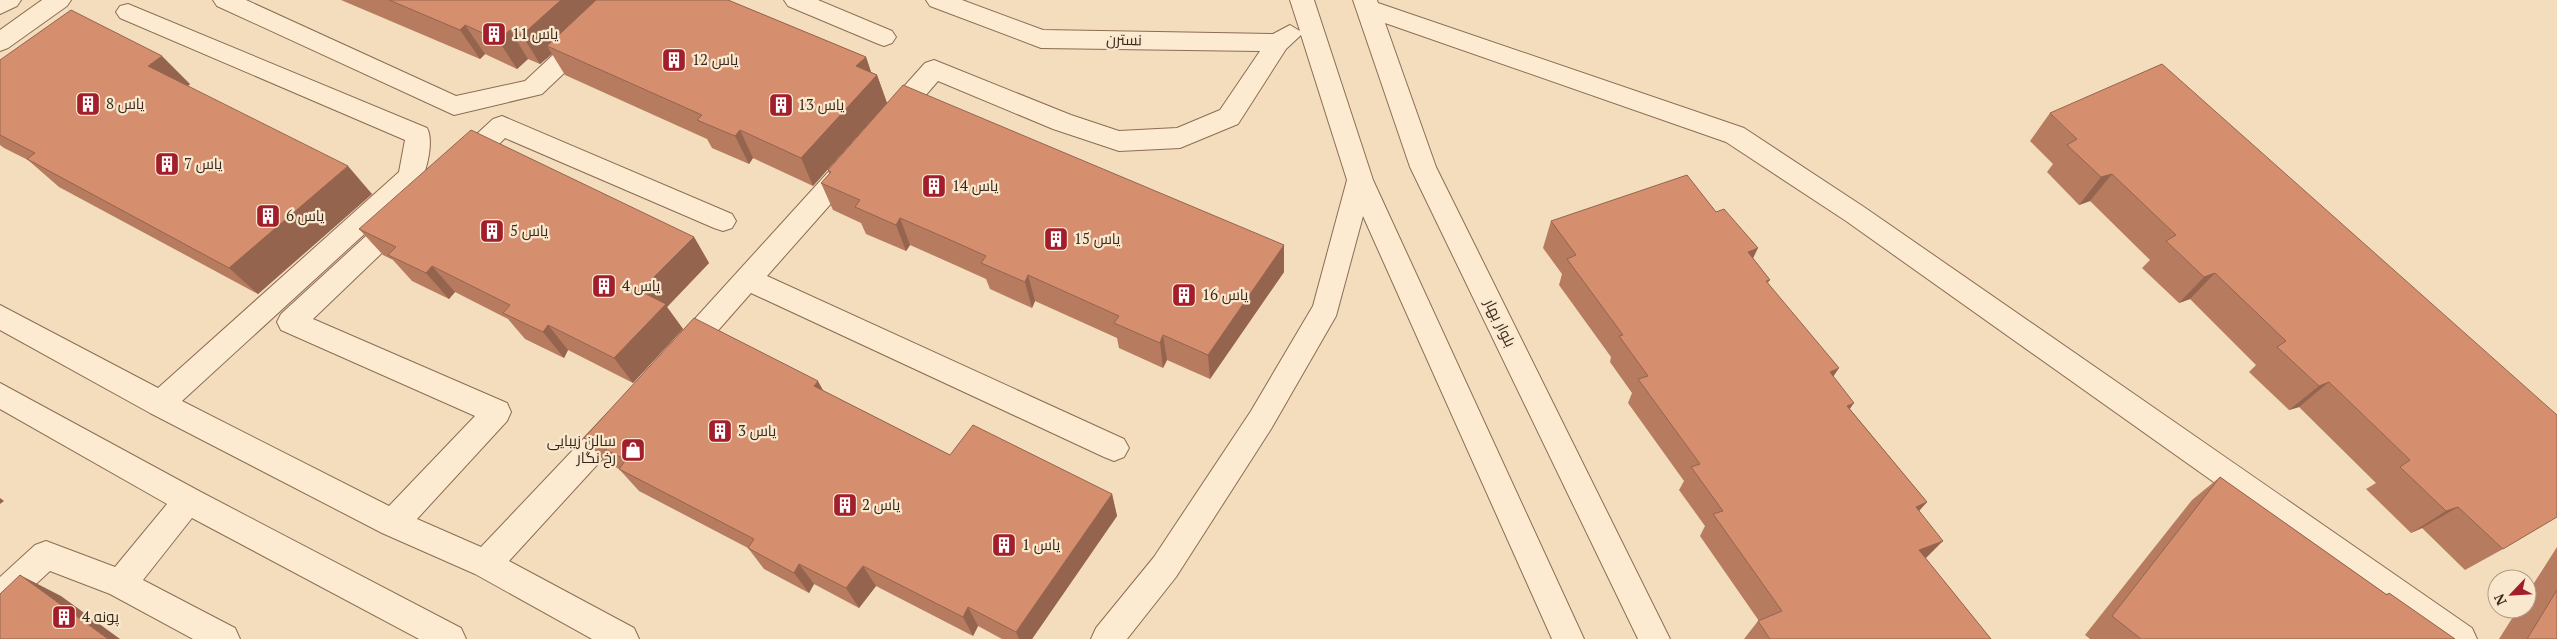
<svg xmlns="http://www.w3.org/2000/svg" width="2557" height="639" viewBox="0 0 2557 639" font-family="'PT Serif',Cairo,serif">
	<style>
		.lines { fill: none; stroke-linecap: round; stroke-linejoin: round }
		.minor-casing { stroke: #8d6c54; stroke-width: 2 }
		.minor { fill: #fcebd1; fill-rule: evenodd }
		.wall { fill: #b77b5f }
		.shaded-wall { fill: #95644e }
		.building { fill: #d58f6f; stroke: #95644e }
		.labels { text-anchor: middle; stroke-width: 4.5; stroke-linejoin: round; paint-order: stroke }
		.poi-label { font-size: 15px; fill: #3a271b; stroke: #f9e8ce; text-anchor: start }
		.street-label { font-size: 15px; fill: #3a271b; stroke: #f9e8ce }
	</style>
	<rect width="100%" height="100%" fill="#f3ddbd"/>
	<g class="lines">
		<defs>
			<g id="minor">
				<path d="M0 0H21L17 6 0 14Z"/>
				<path d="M42 0H71L67 6 8 48 0 51V30Z"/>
				<path d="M213 0H246L456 96 525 81 612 0H639L635 6 542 94 454 115 217 6Z"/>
				<path d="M784 0H818L892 31 896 37 892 43 884 46 876 43 788 6Z"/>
				<path d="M926 0H962L1043 30 1273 34 1290 25 1300 31 1290 0H1314L1373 180 1584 639H1552L1363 216 1336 316 1271 429 1176 577 1127 639H1091L1096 628 1154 557 1251 411 1313 306 1347 180 1301 35 1286 49 1238 124 1180 148 1119 151 1053 129 938 81 899 126 890 128 881 126 878 119 881 112 925 63 934 60 1071 115 1119 131 1177 128 1220 110 1260 51 1041 48 930 6Z"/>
				<path d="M1353 0H1377L1378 3 1744 128 1864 207 2472 628 2477 639H2435L1846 221 1726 142 1385 23 1436 167 1670 639H1638L1410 167Z"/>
				<path d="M128 4 427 128C434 141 427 170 420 183L182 401 389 506 475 416 281 330 277 322 281 314 391 213 400 210 409 213 413 220 409 227 313 319 507 403 511 412 507 421 417 519 481 547 609 412 619 408 629 412 633 421 629 430 509 561 634 628 639 639H592L475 574 382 533 150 413 0 330V305L158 388 399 172 405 140 120 18 116 12 120 6Z"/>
				<path d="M502 116 732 214 736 221 732 228 723 231 714 228 505 138C491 152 473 178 452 171L448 164 452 157 493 119Z"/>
				<path d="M850 155 859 158 863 165 859 172 767 276 1124 439 1129 448 1124 457 1114 461 1104 457 751 293 692 360 682 364 672 360 668 352 672 344 841 158Z"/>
				<path d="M0 383 199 491 461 628 466 639H419L192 518 143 580 235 628 240 639H193L110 594 50 571 11 607 0 612V577L35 545 46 541 115 567 167 504 0 409Z"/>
			</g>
		</defs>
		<use href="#minor" class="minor-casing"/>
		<use href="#minor" class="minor"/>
	</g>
	<g class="wall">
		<path d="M341 0H728L866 57 871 72 877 75 887 103 813 186 753 158 749 164 712 148 707 139 565 75 552 54 540 64 528 59 517 69 485 54 480 59Z"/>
		<path d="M0 60 190 84 188 86 372 194 258 294 59 187 28 160 4 148 0 145Z"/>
		<path d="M2050 113 2503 549 2465 570 2422 528 2411 533 2366 489 2376 483 2299 407 2289 410 2249 372 2256 365 2190 299 2179 303 2142 268 2150 260 2090 201 2079 205 2047 172 2053 164 2030 141Z"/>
		<path d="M828 170 1284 245V272L1210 379 1167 360 1163 368 1119 348 1117 338 1035 301 1032 308 990 289 986 279 955 265 910 245 906 251 866 234 861 223 833 210 821 183 829 174Z"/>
		<path d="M1551 221 1753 258 1770 280 1768 283 1833 377 1850 409 1927 502 1919 511 1926 559 1991 639H1744L1758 621H1759L1700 536 1705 526 1679 490 1684 481 1628 403 1632 393 1610 362 1611 357 1559 285 1562 274 1543 248Z"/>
		<path d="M359 229 694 237 709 263 667 307 683 329 633 383 568 350 564 358 525 339 508 319 455 292 449 299 412 281 393 260 383 255Z"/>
		<path d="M824 391 950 455 1112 494 1117 516 1032 639H1002L978 626 973 636 876 586 859 608 814 584 809 593 764 569 748 548 639 491 619 469 604 461 584 438Z"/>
		<path d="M2220 477 2386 594 2389 593 2455 639H2090L2085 635 2192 500Z"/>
		<path d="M2557 547V639H2499L2518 609H2527V594Z"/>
	</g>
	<g class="shaded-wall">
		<path d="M561 0H609L547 46 552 54 540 64 522 35Z"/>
		<path d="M465 25 485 54 480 59 460 30Z"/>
		<path d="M510 30 528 59 517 69 498 40Z"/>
		<path d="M162 56 190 84 176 95 148 66Z"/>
		<path d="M866 57 873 78 877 75 887 103 813 186 801 158 856 66Z"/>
		<path d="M740 130 753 158 749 164 735 136Z"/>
		<path d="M348 166 372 194 258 294 229 268Z"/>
		<path d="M2112 174 2090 201 2079 205 2101 177Z"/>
		<path d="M900 218 910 245 906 251 896 225Z"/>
		<path d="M694 237 709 263 667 307 683 329 633 383 614 358 640 291Z"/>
		<path d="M1284 245V272L1210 379 1208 355Z"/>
		<path d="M1758 248 1745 275 1748 252Z"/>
		<path d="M432 266 455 292 449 299 426 273Z"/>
		<path d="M2215 273 2190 299 2179 303 2204 277Z"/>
		<path d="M1028 275 1035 301 1032 308 1025 282Z"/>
		<path d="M548 325 568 350 564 358 543 332Z"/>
		<path d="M1163 335 1167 360 1163 368 1160 343Z"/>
		<path d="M1839 368 1823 392 1830 372Z"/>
		<path d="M818 381 831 405 814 386Z"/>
		<path d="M2329 382 2299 407 2289 410 2319 386Z"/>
		<path d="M1854 403 1837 427 1847 406Z"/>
		<path d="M1112 494 1117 516 1032 639H1019L1016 632Z"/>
		<path d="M0 498 4 501 0 504Z"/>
		<path d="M1927 502 1907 524 1916 507Z"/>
		<path d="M2458 507 2422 528 2411 533 2446 511Z"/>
		<path d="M1943 541 1922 562 1919 550Z"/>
		<path d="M799 564 814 584 809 593 794 573Z"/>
		<path d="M863 566 876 586 859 608 846 588Z"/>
		<path d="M20 575 61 596 120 639H108Z"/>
		<path d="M968 607 978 626 973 636 963 617Z"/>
	</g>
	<g class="building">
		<path d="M389 0H561L522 35 510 30 498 40 465 25 460 30Z"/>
		<path d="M596 0H728L866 57 856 66 877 75 801 158 740 130 735 136 697 120 702 115 547 46Z"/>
		<path d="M71 10 162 56 148 66 348 166 229 268 27 159 35 153 0 135V60Z"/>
		<path d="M2162 64 2557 415V517L2503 549 2458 507 2446 511 2400 467 2410 460 2329 382 2319 386 2277 347 2286 341 2215 273 2204 277 2166 241 2176 235 2112 174 2101 177 2067 145 2077 139 2050 113Z"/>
		<path d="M903 85 1284 245 1208 355 1163 335 1160 343 1114 323 1119 316 1028 275 1025 282 981 263 986 256 946 238 900 218 896 225 855 207 860 200 821 183 831 172 828 170Z"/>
		<path d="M471 130 694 237 640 291 666 304 614 358 548 325 543 332 503 313 510 305 432 266 426 273 388 255 396 247 359 229Z"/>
		<path d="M1687 175 1716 212 1724 209 1758 248 1748 252 1770 280 1766 281 1839 368 1830 372 1854 403 1847 406 1927 502 1916 507 1943 541 1919 550 1991 639H1770L1758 621 1782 611 1713 514 1723 511 1691 467 1700 464 1638 379 1648 376 1619 336 1623 335 1567 259 1576 255 1551 221Z"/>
		<path d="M694 318 818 381 814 386 950 455 973 425 1112 494 1016 632 968 607 963 617 863 566 846 588 799 564 794 573 748 548 754 539 619 469 626 460 584 438Z"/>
		<path d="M2220 477 2387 595 2389 593 2455 639H2141L2112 616Z"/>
		<path d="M20 575 108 639H0V594Z"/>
		<path d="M2557 590V639H2527Z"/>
	</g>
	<defs>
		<symbol id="building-square" viewBox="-11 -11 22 22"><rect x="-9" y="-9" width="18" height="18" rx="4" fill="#a21e2c" stroke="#f9e8ce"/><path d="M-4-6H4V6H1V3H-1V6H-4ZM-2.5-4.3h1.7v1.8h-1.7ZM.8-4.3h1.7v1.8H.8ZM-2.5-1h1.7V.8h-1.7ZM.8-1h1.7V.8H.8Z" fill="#fff"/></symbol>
		<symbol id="shop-square" viewBox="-11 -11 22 22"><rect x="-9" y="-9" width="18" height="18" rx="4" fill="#a21e2c" stroke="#f9e8ce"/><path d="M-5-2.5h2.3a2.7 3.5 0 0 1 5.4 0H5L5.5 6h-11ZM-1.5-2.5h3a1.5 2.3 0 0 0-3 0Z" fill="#fff"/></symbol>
	</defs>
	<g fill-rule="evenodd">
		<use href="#building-square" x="480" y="20" width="28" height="28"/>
		<use href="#building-square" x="660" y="46" width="28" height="28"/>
		<use href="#building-square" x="74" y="90" width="28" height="28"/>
		<use href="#building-square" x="767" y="91" width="28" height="28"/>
		<use href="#building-square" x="153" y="150" width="28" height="28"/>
		<use href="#building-square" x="920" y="172" width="28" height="28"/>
		<use href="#building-square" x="254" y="202" width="28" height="28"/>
		<use href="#building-square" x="478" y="217" width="28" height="28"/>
		<use href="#building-square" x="1042" y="225" width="28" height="28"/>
		<use href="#building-square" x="590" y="272" width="28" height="28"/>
		<use href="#building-square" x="1170" y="281" width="28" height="28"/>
		<use href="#building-square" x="706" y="417" width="28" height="28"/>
		<use href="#shop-square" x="619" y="436" width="28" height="28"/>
		<use href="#building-square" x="831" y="491" width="28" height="28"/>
		<use href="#building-square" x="990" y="531" width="28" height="28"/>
		<use href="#building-square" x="50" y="603" width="28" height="28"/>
	</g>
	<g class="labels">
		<g class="poi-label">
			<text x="512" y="39">یاس 11</text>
			<text x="692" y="65">یاس 12</text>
			<text x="106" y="109">یاس 8</text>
			<text x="798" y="110">یاس 13</text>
			<text x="184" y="169">یاس 7</text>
			<text x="952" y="191">یاس 14</text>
			<text x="286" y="221">یاس 6</text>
			<text x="510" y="236">یاس 5</text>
			<text x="1074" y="244">یاس 15</text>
			<text x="622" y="291">یاس 4</text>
			<text x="1202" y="300">یاس 16</text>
			<text x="738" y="436">یاس 3</text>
			<text x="616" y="446" text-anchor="end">سالن زیبایی<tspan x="616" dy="17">رخ‌ نگار</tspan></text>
			<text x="862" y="510">یاس 2</text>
			<text x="1022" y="550">یاس 1</text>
			<text x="82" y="622">پونه 4</text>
		</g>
		<g class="street-label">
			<text transform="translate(1124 40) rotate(1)" y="5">نسترن</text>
			<text transform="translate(1500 323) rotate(64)" y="5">بلوار بهار</text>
		</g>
	</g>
	<g transform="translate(2512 594) rotate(245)"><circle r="24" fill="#f9e8ce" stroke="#ad9b86"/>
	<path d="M0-4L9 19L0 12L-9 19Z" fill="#a21e2c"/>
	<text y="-8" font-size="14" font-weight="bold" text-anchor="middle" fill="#3a271b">N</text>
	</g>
</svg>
